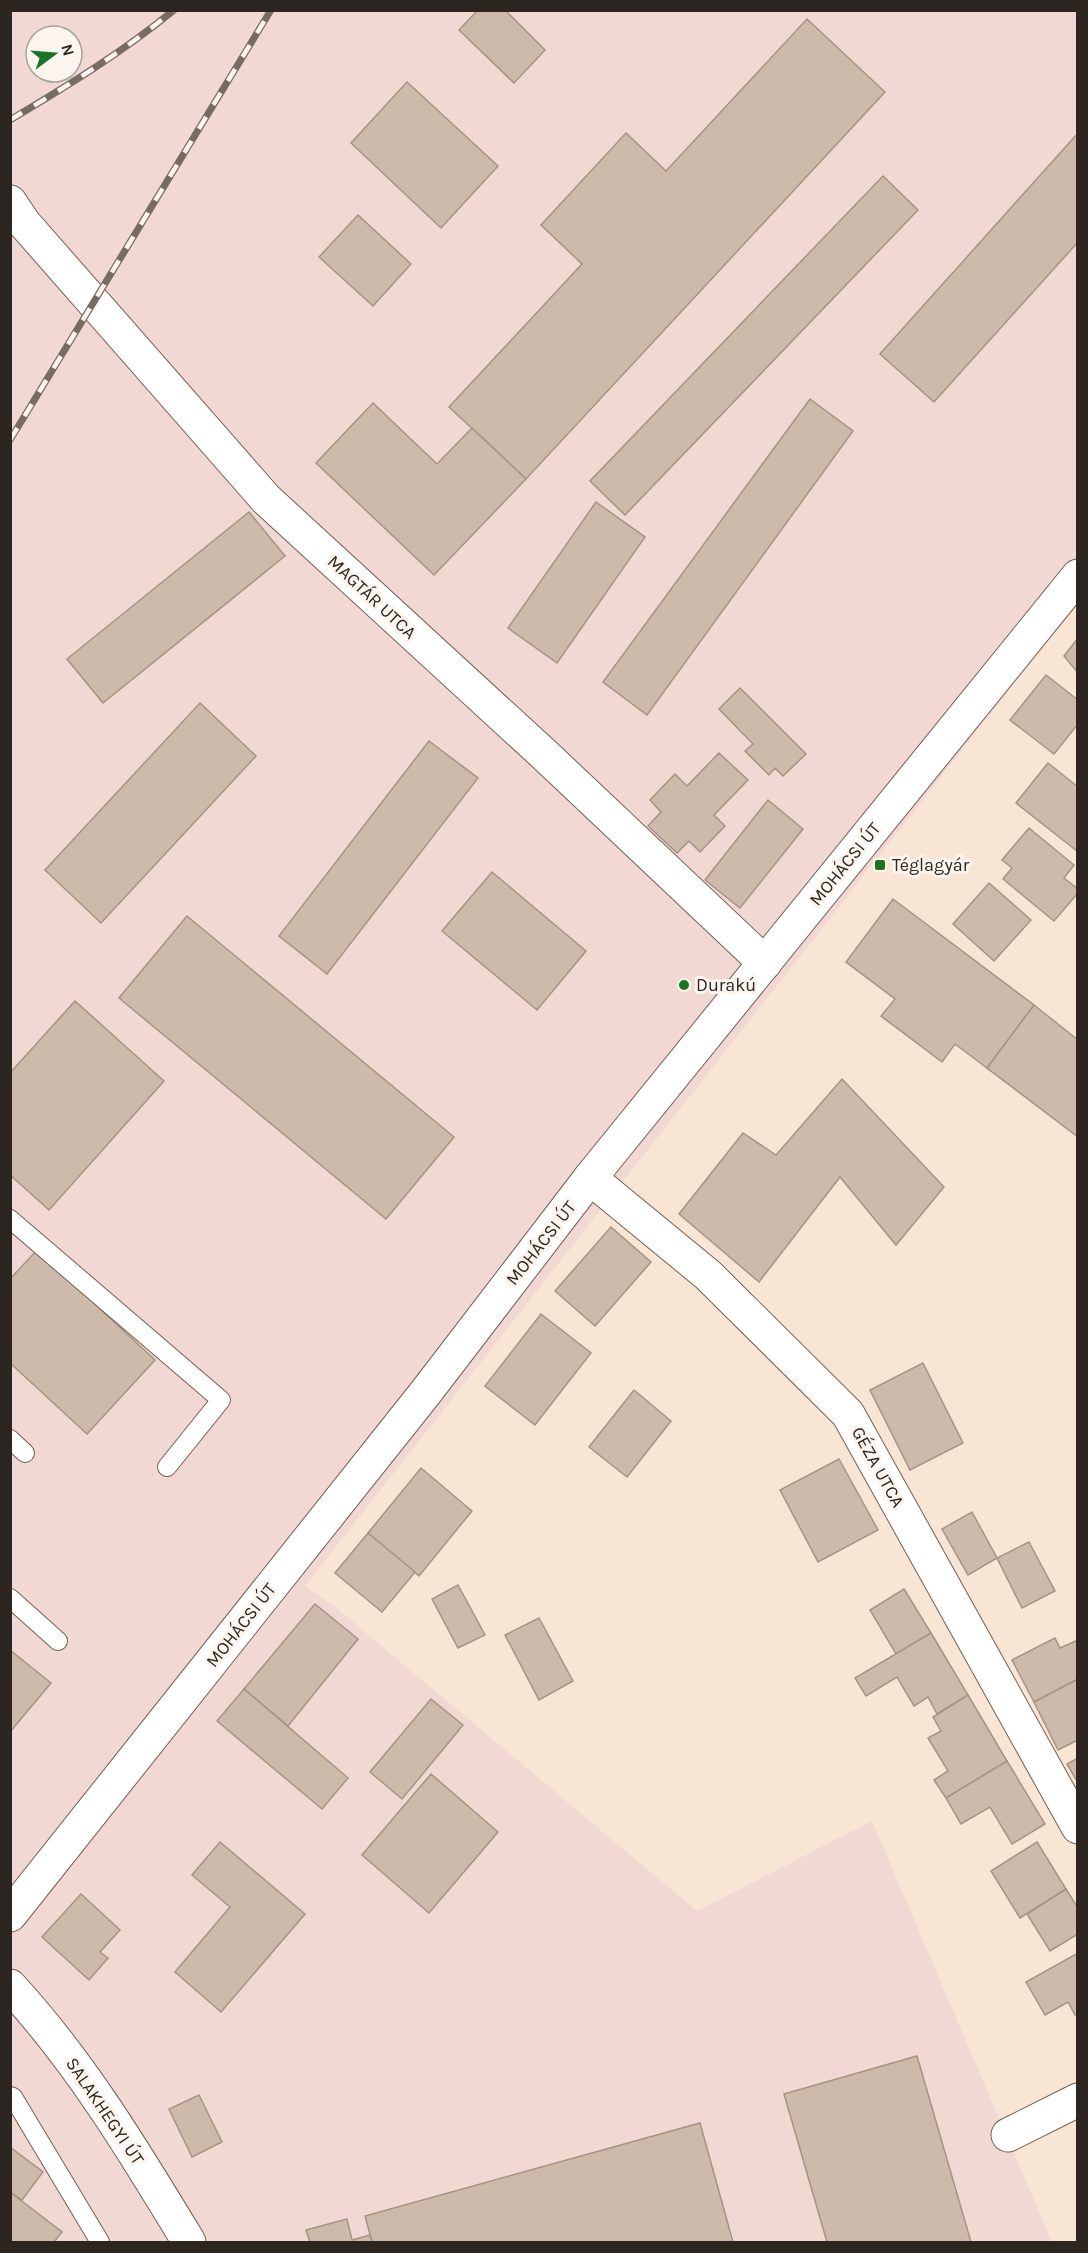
<svg xmlns="http://www.w3.org/2000/svg" width="1088" height="2253" viewBox="0 0 1088 2253" font-family="Karla,sans-serif">
	<style>
		.industrial { fill: #f2d8d3; fill-rule: evenodd }
		.building { fill: #cebaaa; stroke: #a59384; stroke-width: 1.5 }
		.lines { fill: none; stroke-linecap: round; stroke-linejoin: round }
		.lane-casing { stroke: #716052; stroke-width: 20 }
		.street-casing { stroke: #716052; stroke-width: 35 }
		.secondary-casing { stroke: #716052; stroke-width: 35 }
		.lane { stroke: #fff; stroke-width: 18 }
		.street { stroke: #fff; stroke-width: 33 }
		.secondary { stroke: #fff; stroke-width: 33 }
		.rail-casing { stroke: #786c62; stroke-width: 7 }
		.rail { stroke: #fcf4ee; stroke-width: 4.5; stroke-dasharray: 14; stroke-linecap: butt }
		.poi-dot { fill: #197524; stroke: #fcf4ee; stroke-width: 2 }
		.labels { text-anchor: middle; stroke-width: 6; stroke-linejoin: round; paint-order: stroke }
		.street-label { font-size: 18px; fill: #2d2620; stroke: #fcf4ee }
		.poi-label { font-size: 18px; fill: #2d2620; stroke: #fcf4ee; text-anchor: start }
	</style>
	<rect width="100%" height="100%" fill="#f9e5d4"/>
	<path class="industrial" d="M11 11H1077V604L305 1586 334 1606 697 1911 872 1821 1052 2242H11ZM36 36H72V72H36Z"/>
	<g class="building">
		<path d="M478 10H505L545 50 514 83 459 30Z"/>
		<path d="M807 19 885 92 526 479 449 407 582 264 541 225 626 133 666 171Z"/>
		<path d="M407 82 498 166 441 228 351 143Z"/>
		<path d="M1078 133V242L934 402 880 354Z"/>
		<path d="M883 176 918 210 625 515 590 481Z"/>
		<path d="M358 215 411 264 373 306 319 257Z"/>
		<path d="M810 399 853 431 647 715 603 682Z"/>
		<path d="M373 403 437 464 472 428 526 479 434 575 316 463Z"/>
		<path d="M596 502 645 537 557 663 508 628Z"/>
		<path d="M249 512 285 556 103 703 67 659Z"/>
		<path d="M1078 638V673L1064 656Z"/>
		<path d="M1046 675 1078 700V724L1054 754 1010 720Z"/>
		<path d="M740 688 806 754 783 776 775 768 769 775 745 751 753 744 719 709Z"/>
		<path d="M200 703 256 756 101 923 45 870Z"/>
		<path d="M429 741 478 778 327 974 279 936Z"/>
		<path d="M719 753 748 780 714 815 725 826 700 852 689 841 677 853 648 826 661 812 650 800 675 774 687 786Z"/>
		<path d="M1048 763 1078 787 1077 851 1016 803Z"/>
		<path d="M768 800 803 829 740 908 705 880Z"/>
		<path d="M1029 828 1074 865 1064 878 1078 889V893L1054 921 1003 879 1012 868 1002 860Z"/>
		<path d="M492 872 586 951 537 1010 442 931Z"/>
		<path d="M989 883 1031 920 994 961 953 924Z"/>
		<path d="M893 899 1034 1005 987 1068 955 1044 942 1062 881 1016 895 999 846 962Z"/>
		<path d="M187 916 454 1137 386 1219 119 998Z"/>
		<path d="M75 1001 164 1081 49 1210 10 1175V1073Z"/>
		<path d="M1034 1005 1078 1040V1137L987 1068Z"/>
		<path d="M842 1079 944 1187 896 1245 840 1177 759 1282 679 1214 743 1133 776 1155Z"/>
		<path d="M611 1227 651 1262 595 1326 555 1291Z"/>
		<path d="M37 1250 155 1360 87 1434 10 1363V1279Z"/>
		<path d="M541 1314 591 1353 535 1425 485 1386Z"/>
		<path d="M923 1363 963 1443 910 1470 870 1390Z"/>
		<path d="M634 1390 671 1421 627 1477 589 1447Z"/>
		<path d="M839 1459 878 1530 818 1562 780 1490Z"/>
		<path d="M421 1468 472 1511 419 1576 368 1533Z"/>
		<path d="M972 1512 997 1558 968 1575 942 1529Z"/>
		<path d="M368 1533 415 1572 382 1612 335 1573Z"/>
		<path d="M1029 1542 1055 1591 1022 1608 997 1558Z"/>
		<path d="M458 1585 485 1635 458 1648 432 1599Z"/>
		<path d="M904 1589 931 1633 896 1654 870 1610Z"/>
		<path d="M315 1604 358 1639 288 1726 244 1689Z"/>
		<path d="M539 1618 573 1681 539 1700 505 1635Z"/>
		<path d="M931 1633 968 1695 937 1714 928 1697 914 1706 897 1677 866 1696 855 1678Z"/>
		<path d="M1055 1638 1060 1648 1078 1640V1679L1034 1702 1012 1660Z"/>
		<path d="M10 1650 51 1683 10 1732Z"/>
		<path d="M1078 1679V1740L1058 1750 1034 1702Z"/>
		<path d="M244 1689 348 1778 322 1809 217 1721Z"/>
		<path d="M968 1695 1007 1761 946 1798 934 1780 948 1771 928 1738 941 1731 933 1717Z"/>
		<path d="M431 1699 463 1725 402 1799 370 1772Z"/>
		<path d="M1078 1758V1783L1067 1764Z"/>
		<path d="M1007 1761 1045 1824 1012 1844 990 1807 961 1824 946 1798Z"/>
		<path d="M431 1774 498 1832 429 1913 362 1855Z"/>
		<path d="M220 1842 305 1914 221 2012 175 1972 230 1907 192 1875Z"/>
		<path d="M1037 1842 1066 1889 1020 1918 991 1871Z"/>
		<path d="M1066 1889 1078 1908V1934L1050 1951 1027 1914Z"/>
		<path d="M81 1894 120 1930 100 1952 108 1958 89 1980 42 1937Z"/>
		<path d="M1078 1953V2014L1075 2015 1068 2002 1045 2015 1026 1982Z"/>
		<path d="M917 2056 971 2242H827L784 2094Z"/>
		<path d="M199 2095 222 2142 192 2157 169 2109Z"/>
		<path d="M700 2123 733 2242H372L365 2216Z"/>
		<path d="M10 2147 43 2172 22 2200 10 2192Z"/>
		<path d="M10 2192 62 2232 54 2242H10Z"/>
		<path d="M347 2219 352 2240 370 2235 372 2242H310L306 2230Z"/>
	</g>
	<g class="lines">
		<defs>
			<g id="lane">
				<path d="M10 1219 221 1400 167 1467"/>
				<path d="M10 1439 25 1453"/>
				<path d="M10 1598 58 1641"/>
				<path d="M10 2096 13 2097 100 2242"/>
			</g>
			<g id="street">
				<path d="M10 202 24 223 266 499 547 757 765 963"/>
				<path d="M590 1178 708 1275 848 1414 1078 1827"/>
				<path d="M10 1986C81 2063 135 2153 189 2242"/>
				<path d="M1008 2135 1078 2100"/>
			</g>
			<path id="secondary" d="M10 1915 426 1392 590 1178 1078 576"/>
		</defs>
		<use href="#lane" class="lane-casing"/>
		<use href="#street" class="street-casing"/>
		<use href="#secondary" class="secondary-casing"/>
		<use href="#lane" class="lane"/>
		<use href="#street" class="street"/>
		<use href="#secondary" class="secondary"/>
		<defs>
			<g id="rail">
				<path d="M10 120C67 86 123 52 174 10"/>
				<path d="M10 440 271 10"/>
			</g>
		</defs>
		<use href="#rail" class="rail-casing"/>
		<use href="#rail" class="rail"/>
	</g>
	<g class="poi-dot">
		<rect x="874" y="859" width="12" height="12" rx="3"/>
		<circle cx="684" cy="985" r="6"/>
	</g>
	<g class="labels">
		<g class="street-label">
			<text transform="translate(372 597) rotate(43)" y="6">MAGTÁR UTCA</text>
			<text transform="translate(845 864) rotate(-51)" y="6">MOHÁCSI ÚT</text>
			<text transform="translate(541 1243) rotate(-52)" y="6">MOHÁCSI ÚT</text>
			<text transform="translate(878 1467) rotate(61)" y="6">GÉZA UTCA</text>
			<text transform="translate(241 1625) rotate(-52)" y="6">MOHÁCSI ÚT</text>
			<text transform="translate(105 2111) rotate(56)" y="6">SALAKHEGYI ÚT</text>
		</g>
		<g class="poi-label">
			<text x="892" y="871">Téglagyár</text>
			<text x="696" y="991">Durakú</text>
		</g>
	</g>
	<rect width="1088" height="2253" fill="none" stroke="#2d2620" stroke-width="24"/>
	<g transform="translate(54 54) rotate(74)"><circle r="28" fill="#fcf4ee" stroke="#a9a29c" stroke-width="1.5"/>
	<path d="M0-4.5L10 22L0 15L-10 22Z" fill="#197524"/>
	<text y="-9" font-size="16" font-weight="bold" text-anchor="middle" fill="#2d2620">N</text>
	</g>
</svg>
